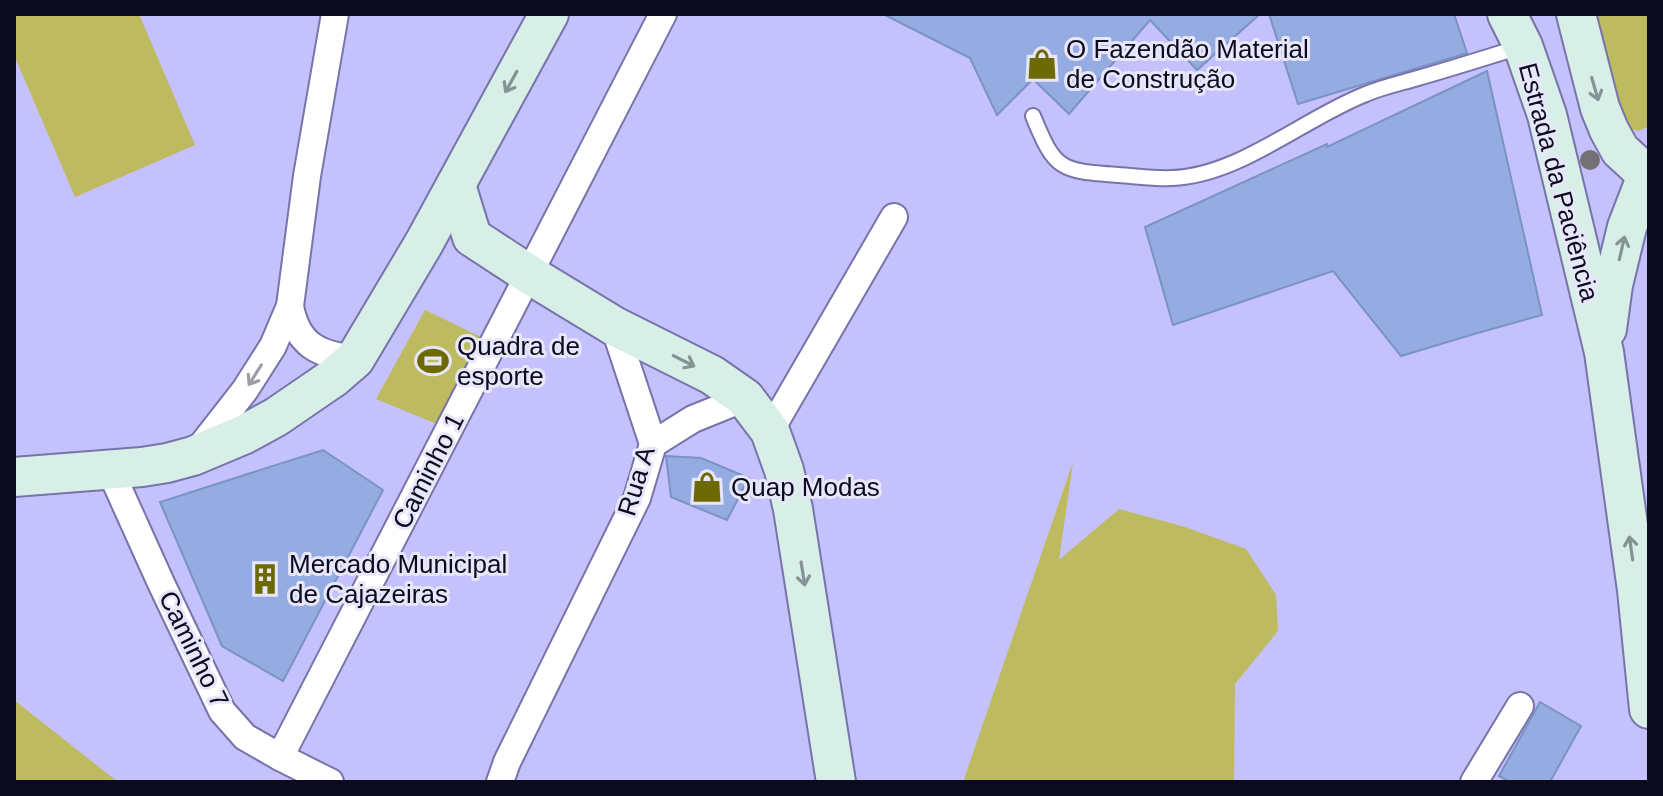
<svg xmlns="http://www.w3.org/2000/svg" width="1663" height="796" viewBox="0 0 1663 796" font-family="Helvetica,sans-serif">
	<style>
		.green { fill: #beba60 }
		.building { fill: #95ace2; stroke: #7b92c6; stroke-width: 2 }
		.lines { fill: none; stroke-linecap: round; stroke-linejoin: round }
		.service-casing { stroke: #7774aa; stroke-width: 18 }
		.minor-casing { stroke: #7774aa; stroke-width: 30 }
		.secondary-casing { stroke: #7774aa; stroke-width: 42 }
		.service { stroke: #fff; stroke-width: 14 }
		.minor { stroke: #fff; stroke-width: 26 }
		.secondary { stroke: #d7efe6; stroke-width: 38 }
		.tree { fill: #737174 }
		.oneway { stroke: #869396 }
		.oneway2 { stroke: #9e9da5 }
		.labels { text-anchor: middle; stroke-width: 6; stroke-linejoin: round; paint-order: stroke }
		.poi-label { font-size: 26px; fill: #0c0a1e; stroke: #e8e7fa; text-anchor: start }
		.street-label { font-size: 26px; fill: #0c0a1e; stroke: #e8e7fa }
	</style>
	<rect width="100%" height="100%" fill="#c4c1fd"/>
	<g class="green">
		<path d="M14 14H139L195 145 75 197 14 55Z"/>
		<path d="M1591 14H1649V126L1639 131 1625 128Z"/>
		<path d="M425 310 481 337 437 424 376 399Z"/>
		<path d="M1073 462 1059 560 1119 509 1185 527 1246 549 1276 595 1278 631 1235 684 1234 782H963Z"/>
		<path d="M14 700 118 782H14Z"/>
	</g>
	<g class="building">
		<path d="M883 14H1260L1197 70 1150 20 1069 114 1033 79 997 115 970 58Z"/>
		<path d="M1269 14H1454L1467 53 1298 104Z"/>
		<path d="M1487 71 1542 315 1474 334 1401 356 1333 271 1173 325 1145 227 1327 144V147Z"/>
		<path d="M323 450 383 490 283 681 222 646 160 502Z"/>
		<path d="M666 456 701 458 749 478 727 520 671 497Z"/>
		<path d="M1540 702 1581 726 1550 782H1510L1499 776Z"/>
	</g>
	<g class="lines">
		<defs>
			<path id="service" d="M1033 116C1055 170 1060 171 1118 175 1136 176 1154 179 1172 178 1239 176 1304 118 1366 94 1382 87 1401 83 1418 78 1453 68 1488 57 1523 46"/>
			<g id="minor">
				<path d="M290 306C297 345 319 355 355 359"/>
				<path d="M770 431 894 217"/>
				<path d="M653 444 693 419 745 398"/>
				<path d="M195 454 245 390 273 346 290 306 307 176 335 14"/>
				<path d="M110 470 161 583 222 711 245 737 280 757 330 782"/>
				<path d="M280 757 663 14"/>
				<path d="M500 782 507 762 637 498 653 444 614 326"/>
				<path d="M1474 782 1520 706"/>
			</g>
			<g id="secondary">
				<path d="M1507 14 1523 46 1547 115 1604 352 1637 590 1649 709"/>
				<path d="M1576 14 1600 108 1609 130 1620 150 1646 174"/>
				<path d="M456 185 472 237 530 275 614 326 712 375 745 398 770 431 784 470 793 509 836 782"/>
				<path d="M1607 329 1613 285 1627 227 1649 170"/>
				<path d="M14 477 142 467 167 463 193 456 243 435 276 417 333 378 355 359 424 243 549 14"/>
			</g>
		</defs>
		<use href="#service" class="service-casing"/>
		<use href="#minor" class="minor-casing"/>
		<use href="#secondary" class="secondary-casing"/>
		<use href="#service" class="service"/>
		<use href="#minor" class="minor"/>
		<use href="#secondary" class="secondary"/>
	</g>
	<circle class="tree" cx="1590" cy="160" r="10"/>
	<defs><path id="oneway-shaft" d="M-6 0H5M1.5-3L5.5 0L1.5 3" fill="none" stroke-width="1.6" stroke-linecap="round" stroke-linejoin="round" transform="scale(2)"/></defs>
	<g class="oneway">
		<use href="#oneway-shaft" transform="translate(511 82) rotate(119)"/>
		<use href="#oneway-shaft" transform="translate(1595 89) rotate(74)"/>
		<use href="#oneway-shaft" transform="translate(1622 248) rotate(-77)"/>
		<use href="#oneway-shaft" transform="translate(684 361) rotate(27)"/>
		<use href="#oneway-shaft" transform="translate(1631 548) rotate(-98)"/>
		<use href="#oneway-shaft" transform="translate(803 574) rotate(81)"/>
	</g>
	<use class="oneway2" href="#oneway-shaft" transform="translate(255 375) rotate(122)"/>
	<defs>
		<symbol id="shop-bare" viewBox="-9 -9 18 18"><path d="M-5-2.5h2.3a2.7 3.5 0 0 1 5.4 0H5L5.5 6h-11ZM-1.5-2.5h3a1.5 2.3 0 0 0-3 0Z" fill="#6e6a03" stroke="#e8e7fa" stroke-width="2.5" paint-order="stroke"/></symbol>
		<symbol id="stadium-bare" viewBox="-9 -9 18 18"><path d="M0-5a6.5 5 0 1 0 0 10a6.5 5 0 1 0 0-10ZM-3.5-1.8h7v3.6h-7Z" fill="#6e6a03" stroke="#e8e7fa" stroke-width="2.5" paint-order="stroke"/></symbol>
		<symbol id="building-bare" viewBox="-9 -9 18 18"><path d="M-4-6H4V6H1V3H-1V6H-4ZM-2.5-4.3h1.7v1.8h-1.7ZM.8-4.3h1.7v1.8H.8ZM-2.5-1h1.7V.8h-1.7ZM.8-1h1.7V.8H.8Z" fill="#6e6a03" stroke="#e8e7fa" stroke-width="2.5" paint-order="stroke"/></symbol>
	</defs>
	<g fill-rule="evenodd">
		<use href="#shop-bare" x="1020" y="42" width="44" height="44"/>
		<use href="#stadium-bare" x="411" y="339" width="44" height="44"/>
		<use href="#shop-bare" x="685" y="465" width="44" height="44"/>
		<use href="#building-bare" x="243" y="557" width="44" height="44"/>
	</g>
	<g class="labels">
		<g class="poi-label">
			<text x="1066" y="58">O Fazendão Material<tspan x="1066" dy="30">de Construção</tspan></text>
			<text x="457" y="355">Quadra de<tspan x="457" dy="30">esporte</tspan></text>
			<text x="731" y="496">Quap Modas</text>
			<text x="289" y="573">Mercado Municipal<tspan x="289" dy="30">de Cajazeiras</tspan></text>
		</g>
		<g class="street-label">
			<text transform="translate(1559 182) rotate(75)" y="9">Estrada da Paciência</text>
			<text transform="translate(428 471) rotate(-63)" y="9">Caminho 1</text>
			<text transform="translate(636 481) rotate(-73)" y="9">Rua A</text>
			<text transform="translate(194 649) rotate(64)" y="9">Caminho 7</text>
		</g>
	</g>
	<rect width="1663" height="796" fill="none" stroke="#0c0a1e" stroke-width="32"/>
</svg>
